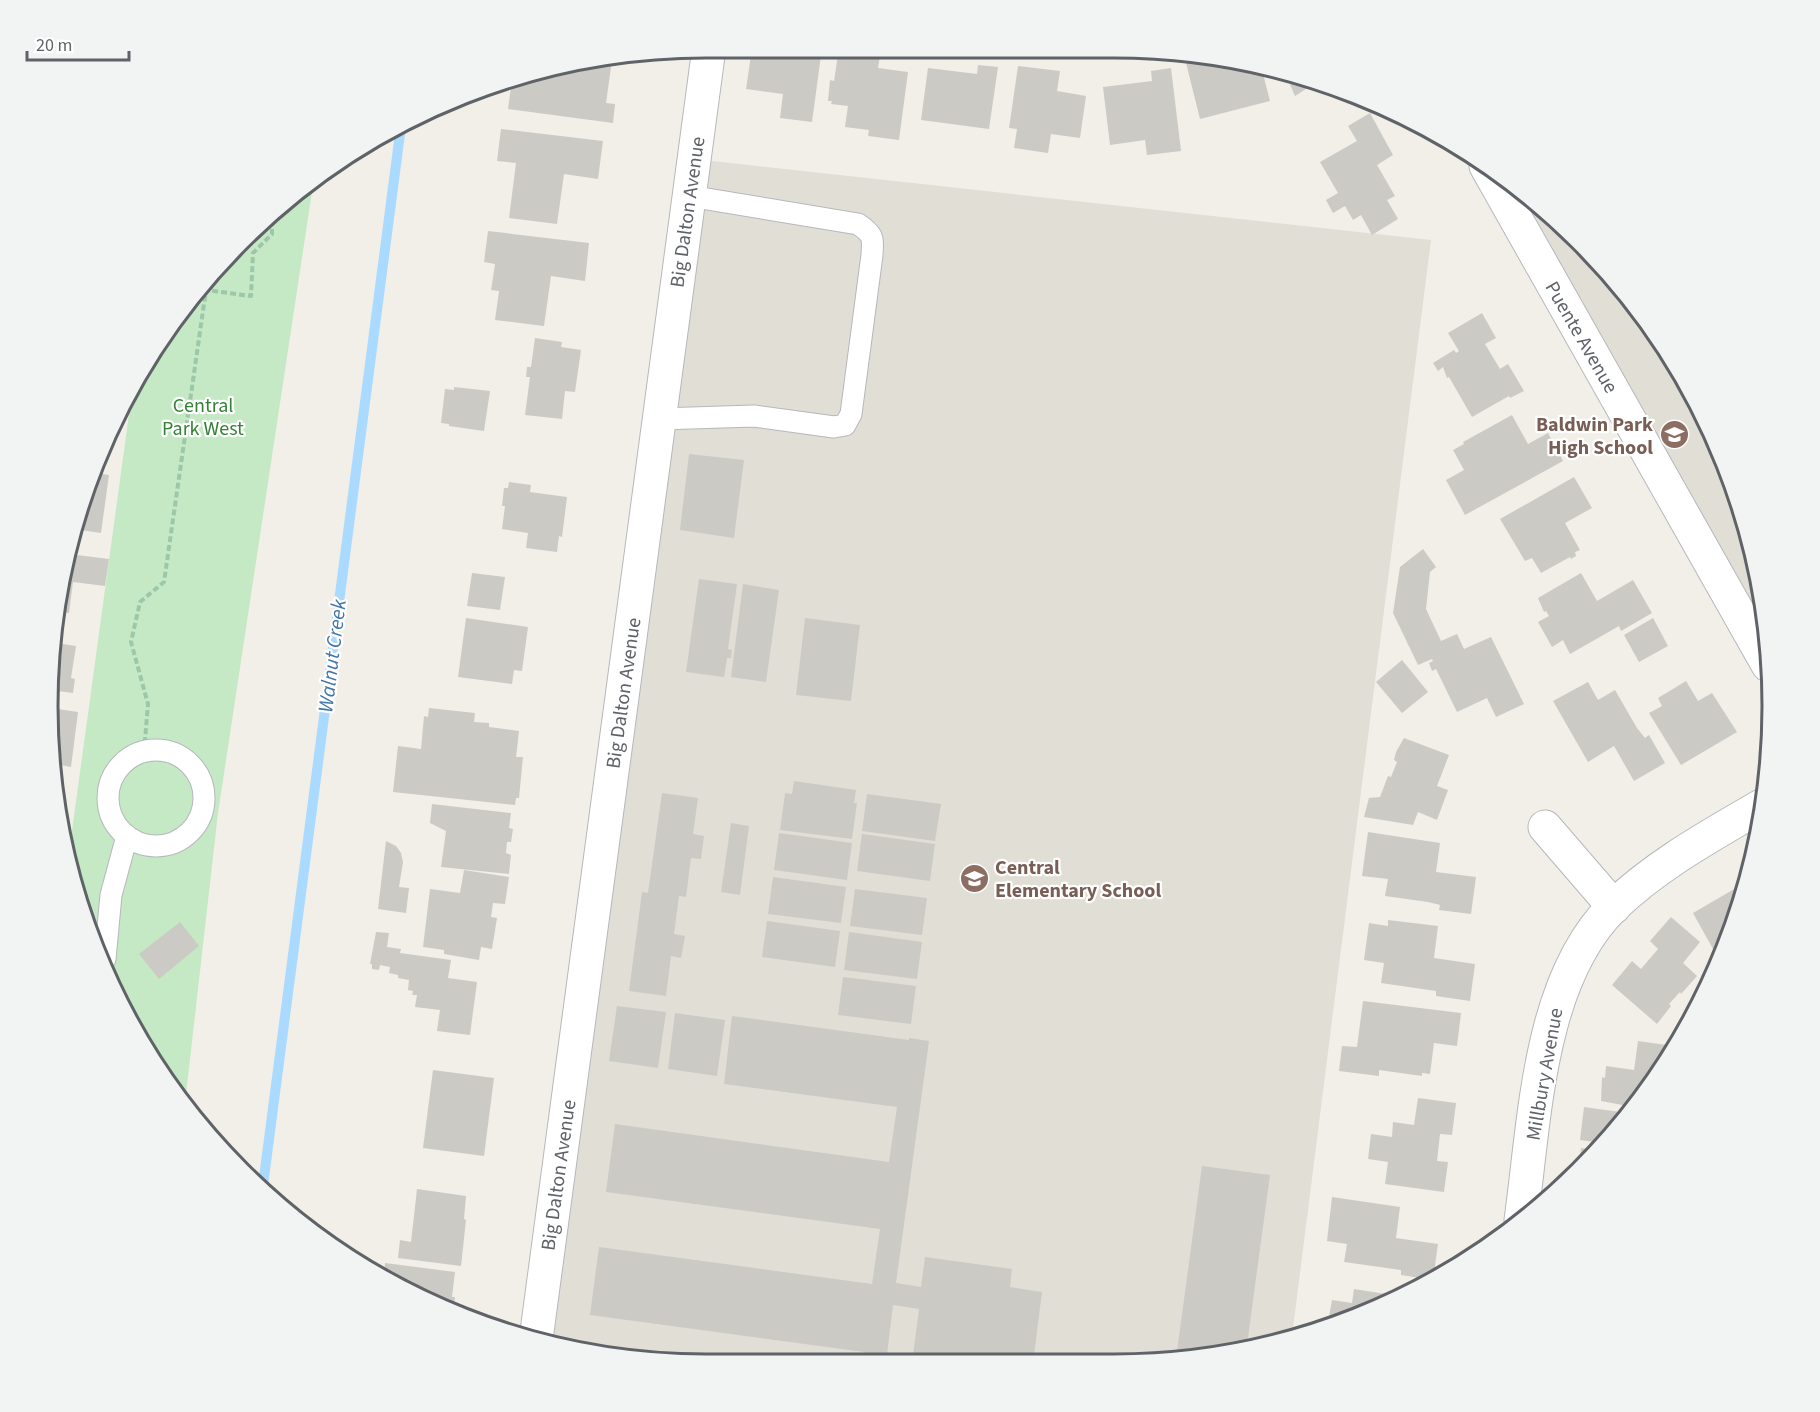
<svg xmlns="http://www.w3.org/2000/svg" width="1820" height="1412" viewBox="0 0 1820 1412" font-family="'Source Sans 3',sans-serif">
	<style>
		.education { fill: #e1ded6 }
		.green { fill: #c5e8c5 }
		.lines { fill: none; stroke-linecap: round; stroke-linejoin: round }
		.stream { stroke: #aadaff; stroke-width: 10 }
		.building { fill: #cccac5 }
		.service-casing { stroke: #b5b8bc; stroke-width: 23 }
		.minor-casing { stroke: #b5b8bc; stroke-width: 35 }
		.tertiary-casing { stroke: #b5b8bc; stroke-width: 35 }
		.path { stroke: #9cc7a9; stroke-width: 4; stroke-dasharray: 6 3; stroke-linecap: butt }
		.service { stroke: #fff; stroke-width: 21 }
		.minor { stroke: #fff; stroke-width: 33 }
		.tertiary { stroke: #fff; stroke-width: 33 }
		.labels { text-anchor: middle; stroke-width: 4.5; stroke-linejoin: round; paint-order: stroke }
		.street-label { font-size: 20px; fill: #5f6368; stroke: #fff }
		.park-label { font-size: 20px; fill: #348238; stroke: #fff }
		.education-label { font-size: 20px; font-weight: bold; fill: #785e54; stroke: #fff; text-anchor: end }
		.water-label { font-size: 21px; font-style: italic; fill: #4174aa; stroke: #fff }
		.rim { fill: none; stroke: #5f6368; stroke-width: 3 }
	</style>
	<rect width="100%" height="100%" fill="#f1efe8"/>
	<g class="education">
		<path d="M694 159 1431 240 1292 1336 1157 1363 706 1364 578 1351 536 1339Z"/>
		<path d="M1515 184 1608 272 1684 377 1737 494 1766 620 1768 665Z"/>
	</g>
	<path class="green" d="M313 185 218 813 185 1103 136 1035 71 877 68 860 133 385 136 377 240 241Z"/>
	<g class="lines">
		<path class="stream" d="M263 1185 401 126"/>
	</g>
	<g class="building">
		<path d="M752 48H822L812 122 780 118 783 94 746 89Z"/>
		<path d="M839 48 881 49 878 68 908 72 899 140 868 136 869 130 845 127 848 106 831 104 832 101H828L830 80 834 81Z"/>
		<path d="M1195 57 1229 64 1231 69 1242 66 1262 70 1270 101 1200 119 1185 59Z"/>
		<path d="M612 60 606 103 615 104 613 123 508 109 512 80 526 75H532V72L535 71Z"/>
		<path d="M978 65 998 67 989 129 921 120 928 68 977 74Z"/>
		<path d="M1018 66 1060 71 1057 91 1086 96 1080 138 1051 134 1048 153 1014 148 1017 129 1009 128Z"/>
		<path d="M1171 68 1181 151 1147 155 1145 140 1110 145 1103 87 1152 81 1151 71Z"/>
		<path d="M1286 75 1305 79 1309 87 1295 96Z"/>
		<path d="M1370 113 1393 155 1377 165 1395 196 1387 200 1398 219 1372 235 1361 215 1353 220 1345 206 1333 213 1326 200 1338 193 1320 162 1357 141 1348 126Z"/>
		<path d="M501 129 603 141 598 179 564 174 557 224 509 218 516 163 497 161Z"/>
		<path d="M488 231 589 243 585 281 551 276 544 326 495 320 499 291 491 290 495 264 484 262Z"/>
		<path d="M1482 313 1496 338 1485 344 1500 369 1508 364 1524 391 1510 398 1509 396 1472 417 1449 377 1447 378 1443 367 1438 371 1433 363 1454 350 1456 353 1459 351 1448 333Z"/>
		<path d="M535 338 562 342 561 347 581 350 575 392 565 391 562 419 525 415 530 377H526L527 367H531Z"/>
		<path d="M454 387 490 391 484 431 449 426V424L441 423 445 389 454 390Z"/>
		<path d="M1512 415 1528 444 1548 433 1563 461 1465 515 1446 480 1464 470 1453 450 1464 444 1463 442Z"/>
		<path d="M689 454 744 460 734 538 680 530Z"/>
		<path d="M96 473 109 475 101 533 73 529Z"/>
		<path d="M1574 477 1592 508 1565 523 1580 550 1575 552 1576 556 1571 559 1570 557 1541 573 1532 558 1525 561 1500 519Z"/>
		<path d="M509 482 531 485 530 492 567 497 562 537 559 536 557 552 526 548 528 533 502 529 505 506H502L504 488H508Z"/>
		<path d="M1423 549 1436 567 1430 572 1426 609 1441 641 1457 634 1464 649 1491 637 1524 704 1496 717 1487 698 1457 712 1436 669 1432 671 1429 663 1433 661 1432 659 1418 665 1393 613 1400 567Z"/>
		<path d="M68 550 77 552V555L109 559 105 586 73 582 69 613 60 612Z"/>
		<path d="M472 573 505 577 500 610 467 606Z"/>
		<path d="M1581 573 1597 601 1633 580 1652 613 1621 631 1619 626 1570 654 1563 640 1552 647 1538 622 1549 616 1546 611 1544 612 1538 598Z"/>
		<path d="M699 579 737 584 728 649 732 650 731 658H727L724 677 686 672Z"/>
		<path d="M743 584 779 590 766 682 731 677Z"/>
		<path d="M466 618 528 627 522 671 514 670 512 684 458 677Z"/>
		<path d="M805 618 860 625 851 701 796 695Z"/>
		<path d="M1653 618 1668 646 1639 662 1624 635Z"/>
		<path d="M56 643 76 646 71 678 75 679 73 693 50 690Z"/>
		<path d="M1402 660 1428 692 1402 713 1376 682Z"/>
		<path d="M1686 681 1698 701 1712 693 1737 732 1681 765 1649 713 1662 706 1658 698Z"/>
		<path d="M1588 682 1598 700 1615 690 1637 728 1645 738 1649 735 1665 763 1634 781 1614 746 1588 762 1553 701Z"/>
		<path d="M51 708 78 712 71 767 56 764 48 709Z"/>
		<path d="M429 708 475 713 474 722 489 723V727L519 731 516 757H523L519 798H516L515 805 393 792 398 746 421 749 424 716 428 717Z"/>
		<path d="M1404 738 1449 755 1437 786 1448 790 1437 820 1418 812 1413 825 1364 817 1369 798 1380 797 1388 776 1391 777 1397 762 1394 760 1396 752Z"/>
		<path d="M794 781 856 790 854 803H857L852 839 780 830 785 793 792 794Z"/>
		<path d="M662 793 698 798 693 834 704 836 701 859 691 858 686 897 679 896 674 934 685 936 681 958 671 956 666 996 629 991 642 892 648 893Z"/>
		<path d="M867 794 941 804 935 841 862 831Z"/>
		<path d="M432 804 511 813 509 828 513 829 511 842H507L506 853 511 855 509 874 441 867 446 831 430 823Z"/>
		<path d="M731 823 749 826 740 895 721 892Z"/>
		<path d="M1368 832 1440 843 1436 872 1476 877 1471 914 1439 910 1440 905 1428 902 1385 896 1388 879 1362 876Z"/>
		<path d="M779 833 852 843 847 880 774 870Z"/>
		<path d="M862 834 935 844 930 881 857 871Z"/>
		<path d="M386 841 396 846 401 853 403 862 399 887 409 888 406 913 378 909Z"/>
		<path d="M464 870 509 877 505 904 493 903 491 917 497 918 492 949 481 947 479 960 444 954V950L423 947 430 889 460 893Z"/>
		<path d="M773 877 846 887 841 923 768 914Z"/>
		<path d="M1748 881 1725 942 1713 949 1693 913Z"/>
		<path d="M855 889 927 898 922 935 850 926Z"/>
		<path d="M1671 917 1700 942 1683 963 1697 976 1681 994 1680 992 1669 1004 1671 1006 1657 1024 1612 985 1632 961 1641 969 1658 949 1650 941Z"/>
		<path d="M1388 920 1438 926 1434 958 1475 964 1470 1001 1436 996V991L1381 983 1384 963 1364 960 1369 923 1388 926Z"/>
		<path d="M767 921 840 931 835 967 762 957Z"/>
		<path d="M180 922 199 946 159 979 139 954Z"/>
		<path d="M376 932 389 933 387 947 401 949 400 953 451 960 448 978 477 982 470 1035 437 1031 440 1010 415 1007 417 995H412L413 991 408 990 409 980 398 978V975L389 973 390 967 380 965 379 970 372 969V964H370Z"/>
		<path d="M849 932 922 942 917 979 844 970Z"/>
		<path d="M843 977 916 986 911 1024 838 1015Z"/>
		<path d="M1363 1001 1461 1013 1457 1046 1434 1043 1430 1074 1422 1073V1076L1379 1070V1076L1339 1071 1342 1046 1357 1047Z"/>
		<path d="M617 1006 666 1012 658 1068 609 1061Z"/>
		<path d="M675 1013 725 1020 717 1076 668 1069Z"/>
		<path d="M732 1016 909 1040V1038L929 1041 896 1283 921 1287 925 1257 1012 1269 1010 1287 1042 1292 1033 1363H912L919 1309 893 1305 886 1363H862L864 1352 590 1315 599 1247 872 1284 880 1229 606 1192 615 1124 889 1162 897 1107 724 1084Z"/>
		<path d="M1638 1041 1674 1046 1637 1105 1633 1104V1107L1601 1101 1602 1077 1605 1078 1606 1066 1634 1070Z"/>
		<path d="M433 1070 494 1078 484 1156 423 1148Z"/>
		<path d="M1418 1098 1456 1103 1452 1135 1440 1134 1437 1161 1448 1162 1444 1192 1385 1184 1388 1162 1368 1159 1371 1134 1392 1137 1393 1122 1414 1125Z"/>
		<path d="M1584 1107 1620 1112V1116L1627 1117 1602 1143 1580 1140Z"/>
		<path d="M1581 1148 1595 1150 1579 1168Z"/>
		<path d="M1202 1166 1270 1175 1247 1345 1176 1359Z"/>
		<path d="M417 1189 466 1196 464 1219 466 1220 461 1266 398 1258 400 1240 411 1242Z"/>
		<path d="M1332 1197 1400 1207 1396 1238 1438 1244 1433 1280 1401 1275V1270L1344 1262 1347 1244 1327 1241Z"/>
		<path d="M385 1263 455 1272 452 1297H455L453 1313 384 1276Z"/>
		<path d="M1354 1289 1399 1296 1327 1328 1332 1300 1352 1303Z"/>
	</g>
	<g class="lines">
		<defs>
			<g id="service">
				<path d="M659 419 754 416 834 427 845 425 851 414 872 255C873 237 874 235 858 224L689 196"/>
				<circle cx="156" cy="798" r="48"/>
				<path d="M105 959 111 895 127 836"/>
			</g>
			<g id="minor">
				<path d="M1545 827 1614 907"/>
				<path d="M1521 1220C1535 1120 1538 980 1614 906 1658 864 1710 836 1761 806"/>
				<path d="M536 1339 709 48"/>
			</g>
			<path id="tertiary" d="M1486 166 1768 665"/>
		</defs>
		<use href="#service" class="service-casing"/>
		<use href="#minor" class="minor-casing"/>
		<use href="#tertiary" class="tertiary-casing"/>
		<path class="path" d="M144 752 148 704 131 642 140 602 164 582 206 290 251 296 253 253 272 234V217"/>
		<use href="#service" class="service"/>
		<use href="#minor" class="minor"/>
		<use href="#tertiary" class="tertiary"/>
	</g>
	<defs>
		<symbol id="school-disc" viewBox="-11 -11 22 22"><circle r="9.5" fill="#8d6e63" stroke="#fff"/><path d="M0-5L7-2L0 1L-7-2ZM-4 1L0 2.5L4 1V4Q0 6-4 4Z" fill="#fff"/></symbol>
	</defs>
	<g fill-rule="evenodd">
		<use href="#school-disc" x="1658" y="418" width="33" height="33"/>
		<use href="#school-disc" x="958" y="862" width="33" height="33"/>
	</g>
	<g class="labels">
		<g class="street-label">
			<text transform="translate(687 212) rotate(-82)" y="7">Big Dalton Avenue</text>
			<text transform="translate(1582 337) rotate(60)" y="7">Puente Avenue</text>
			<text transform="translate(623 693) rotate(-82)" y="7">Big Dalton Avenue</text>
			<text transform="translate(1544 1074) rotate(-80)" y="7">Millbury Avenue</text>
			<text transform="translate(558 1175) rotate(-82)" y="7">Big Dalton Avenue</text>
		</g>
		<g class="park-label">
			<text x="203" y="412">Central<tspan x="203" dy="23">Park West</tspan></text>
		</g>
		<g class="education-label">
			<text x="1653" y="431">Baldwin Park<tspan x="1653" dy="23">High School</tspan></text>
			<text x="995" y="874" text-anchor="start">Central<tspan x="995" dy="23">Elementary School</tspan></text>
		</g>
		<g class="water-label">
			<text transform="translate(332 656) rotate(-83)" y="7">Walnut Creek</text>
		</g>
	</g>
	<path d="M0 0H1820V1412H0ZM706 58H1114A648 648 0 0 1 1762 706V706A648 648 0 0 1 1114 1354H706A648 648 0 0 1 58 706V706A648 648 0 0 1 706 58Z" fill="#f2f3f3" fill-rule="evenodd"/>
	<path class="rim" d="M706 58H1114A648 648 0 0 1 1762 706V706A648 648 0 0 1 1114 1354H706A648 648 0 0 1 58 706V706A648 648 0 0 1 706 58Z"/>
	<path d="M27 51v9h102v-9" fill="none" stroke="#5f6368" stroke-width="3"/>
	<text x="36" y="51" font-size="18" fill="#5f6368" stroke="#ffffff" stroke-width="4.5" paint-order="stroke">20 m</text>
</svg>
